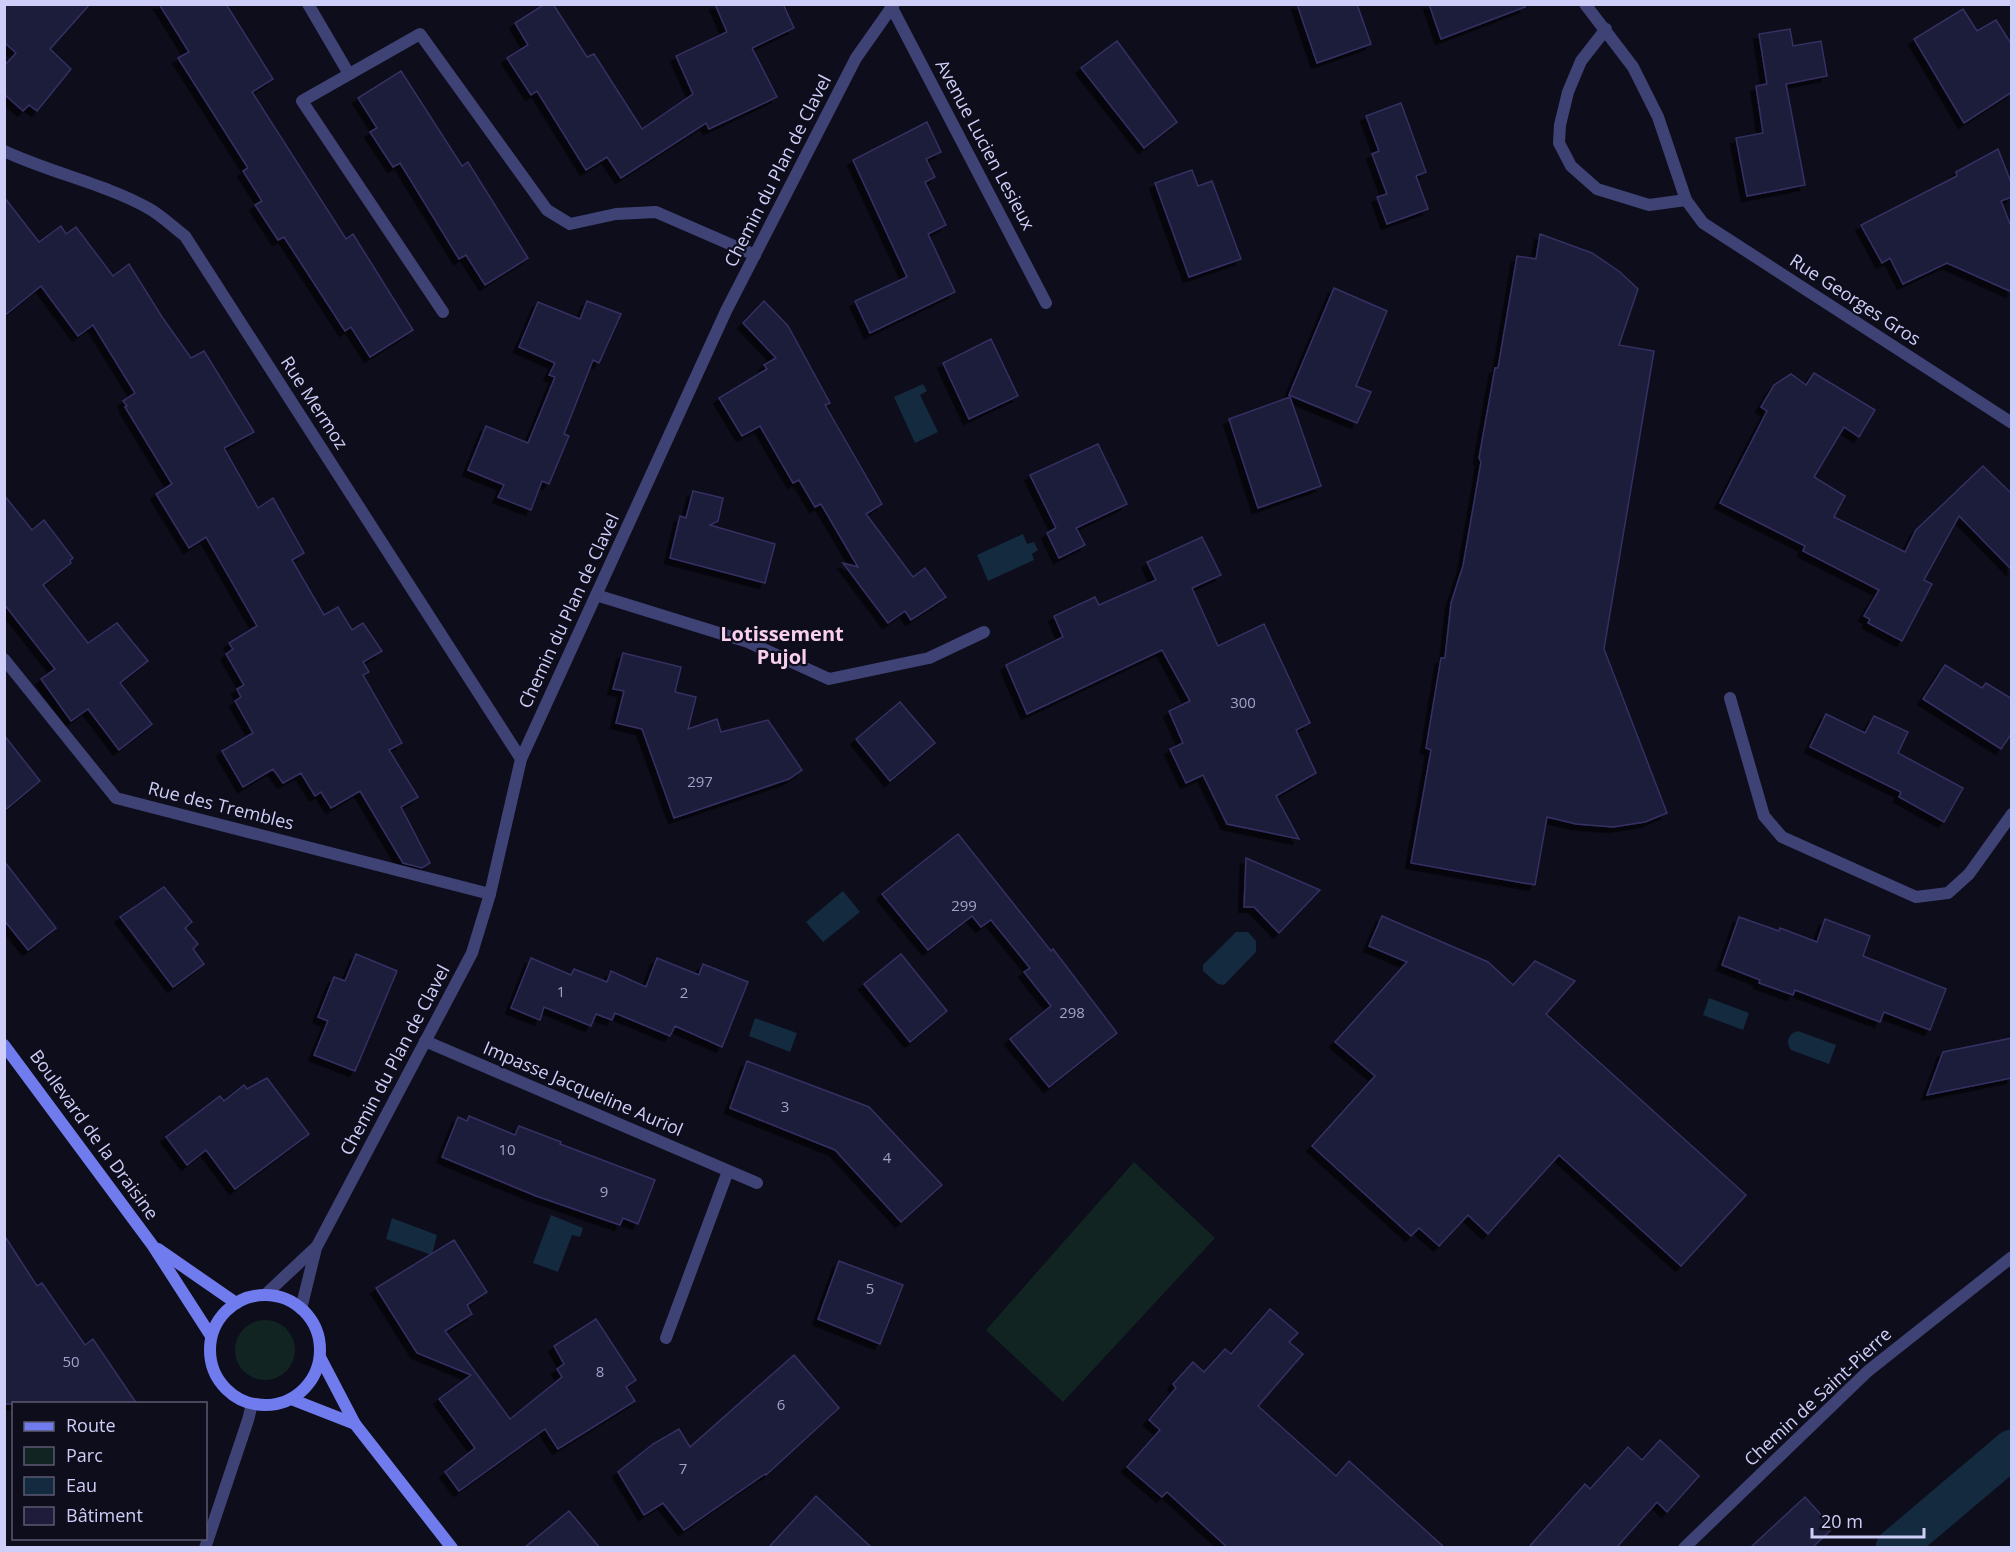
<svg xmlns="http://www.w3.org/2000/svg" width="2016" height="1552" viewBox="0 0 2016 1552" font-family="'Open Sans',sans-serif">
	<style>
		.green { fill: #112421 }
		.water { fill: #132a3f }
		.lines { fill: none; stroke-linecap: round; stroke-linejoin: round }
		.canal { stroke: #132a3f; stroke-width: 39 }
		.building { fill: #1e1c3a; stroke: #343063; stroke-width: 1.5; filter: url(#shadow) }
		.street { stroke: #3e4275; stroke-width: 12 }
		.secondary { stroke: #707cee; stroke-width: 12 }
		.labels { text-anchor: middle; stroke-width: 4.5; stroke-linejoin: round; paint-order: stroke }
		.number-label { font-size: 15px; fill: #a2a2c9 }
		.street-label { font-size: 18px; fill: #cecef9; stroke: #0e0d1b }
		.neighbourhood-label { font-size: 20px; font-weight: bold; fill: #f9cfef; stroke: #0e0d1b }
	</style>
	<defs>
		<filter id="shadow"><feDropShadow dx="-5.5" dy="5.5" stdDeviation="0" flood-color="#0009"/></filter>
	</defs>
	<rect width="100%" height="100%" fill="#0e0d1b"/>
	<g class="green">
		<path d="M1134 1162 1215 1238 1063 1402 986 1330Z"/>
		<circle cx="265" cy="1350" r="30"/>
	</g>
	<g class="water">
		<path d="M923 384 927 391 920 395 938 432 915 443 894 397Z"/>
		<path d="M1023 534 1027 544 1034 542 1038 550 1032 554 1034 560 988 581 977 555Z"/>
		<path d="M843 891 860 912 823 942 806 922Z"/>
		<path d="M1236 932H1248L1256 941V952L1224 985 1218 984 1203 971V965Z"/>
		<path d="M1709 998 1749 1013 1743 1030 1703 1015Z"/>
		<path d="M755 1018 797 1033 790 1052 749 1036Z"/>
		<path d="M1798 1031 1836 1045 1829 1064 1791 1050C1785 1041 1788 1034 1798 1031Z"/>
		<path d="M551 1215 583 1228 580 1237 572 1235 558 1272 533 1263Z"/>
		<path d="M392 1218 437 1235 432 1255 386 1239Z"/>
	</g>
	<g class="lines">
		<path class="canal" d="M1895 1548 2012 1449"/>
	</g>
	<g class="building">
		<path d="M4 4H90L50 49 71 69 37 111 29 105 23 111 4 94V66L16 53 4 42Z"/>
		<path d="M159 4H226L273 79 252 92 346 239 353 234 413 330 370 357 351 327 345 331 284 237 278 240 255 205 262 201 243 171 248 168 178 58 189 52Z"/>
		<path d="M545 4H553L587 57 594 54 642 129 693 94 676 56 727 32 715 4H783L794 28 752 48 777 97 709 129 706 123 621 178 607 157 586 170 537 91 531 95 507 58 528 45 515 23Z"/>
		<path d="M1297 4H1357L1371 44 1317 63Z"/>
		<path d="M1429 4H1525V7L1441 39Z"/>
		<path d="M1963 9 1977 31 1996 20 2012 45V92L1964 123 1914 39Z"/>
		<path d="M1790 29 1793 46 1821 41 1827 76 1786 84 1805 185 1747 196 1736 138 1763 133 1756 86 1767 84 1759 34Z"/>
		<path d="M1117 41 1177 122 1144 148 1081 68Z"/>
		<path d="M401 71 462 166 468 162 528 258 485 285 466 255 459 259 400 163 393 167 370 132 377 128 358 98Z"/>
		<path d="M1401 103 1426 172 1416 176 1428 209 1387 224 1377 197 1387 194 1372 154 1379 151 1366 116Z"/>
		<path d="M927 122 941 152 926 159 935 177 925 182 946 225 928 234 955 292 870 333 855 301 907 277 853 160Z"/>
		<path d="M1998 149 2012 185V197L2001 201 2012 229V292L1947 263 1903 284 1890 258 1882 263 1861 225 1957 176 1956 172Z"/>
		<path d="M1192 170 1198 186 1212 181 1241 259 1189 277 1155 183Z"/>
		<path d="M4 197 39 242 61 226 66 234 76 227 113 276 129 264 162 317 191 358 204 351 254 432 224 448 258 508 273 498 304 553 292 560 324 615 338 607 352 630 363 623 382 651 363 662 369 672 363 675 402 743 389 750 418 797 401 807 430 863 422 868 403 863 360 791 331 808 321 792 315 796 301 773 283 783 273 769 243 787 222 751 253 733 235 701 241 697 237 689 244 685 226 654 233 649 229 643 257 626 206 537 189 548 156 494 172 484 125 407 127 406 123 401 135 393 93 325 78 336 41 286 4 316Z"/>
		<path d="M1540 234 1592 253 1620 272 1638 289 1619 345 1654 351 1604 649 1667 813 1645 822 1613 827 1576 824 1547 817 1535 885 1411 863 1431 750 1426 748 1441 658H1445L1451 603 1463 566 1481 462 1479 458 1495 368H1498L1517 256 1536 259Z"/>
		<path d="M1334 288 1387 311 1356 386 1371 392 1357 423 1289 395Z"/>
		<path d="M587 301 621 314 599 363 593 360 564 434 569 436 549 484 542 481 531 510 498 497 504 485 468 470 486 426 528 443 555 377 549 375 555 363 519 347 538 302 580 319Z"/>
		<path d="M764 301 788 326 830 403 825 405 882 504 866 514 913 577 925 568 946 597 911 620 905 611 888 623 843 563 858 567 821 504 815 507 799 480 793 483 760 426 742 436 719 398 767 369 764 365 776 358 743 323Z"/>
		<path d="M991 339 1018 396 969 419 943 363Z"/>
		<path d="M1814 373 1875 410 1859 437 1844 427 1814 477 1845 496 1834 517 1905 552 1916 530 1983 466 2012 494V570L1959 516 1924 580 1932 584 1902 641 1868 623 1870 619 1864 616 1879 590 1803 551 1805 546 1720 503 1767 411 1761 407 1774 385 1791 374 1806 385Z"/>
		<path d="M1290 397 1321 486 1258 508 1229 419Z"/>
		<path d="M1098 444 1127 504 1076 528 1085 545 1059 558 1047 533 1056 528 1030 475Z"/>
		<path d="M693 491 723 498 718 521 710 525 775 544 765 583 670 558 680 516 686 518Z"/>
		<path d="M4 495 32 530 44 520 73 558 70 560 71 563 43 585 88 643 117 623 148 661 120 683 152 724 119 750 88 709 71 721 41 679 55 669 4 604Z"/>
		<path d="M1202 537 1221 575 1192 588 1218 646 1264 624 1310 723 1296 730 1316 773 1276 796 1299 839 1227 824 1203 775 1186 783 1170 749 1183 743 1169 711 1190 701 1162 650 1027 714 1006 665 1063 637 1054 616 1095 597 1099 605 1156 580 1147 562Z"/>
		<path d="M623 653 681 667 675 692 696 697 688 729 717 719 721 732 768 720 802 770 789 779 674 818 642 729 616 723 624 691 613 689Z"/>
		<path d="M1945 665 1982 688 1986 683 2012 699V733L2001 749 1923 699Z"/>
		<path d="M900 702 935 743 890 781 856 739Z"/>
		<path d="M1826 714 1865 733 1874 716 1908 732 1898 753 1963 788 1944 822 1899 797 1901 792 1810 747Z"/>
		<path d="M4 735 40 781 4 811Z"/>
		<path d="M958 834 1051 951 1053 949 1117 1033 1049 1087 1010 1039 1051 1006 1024 972 1030 968 991 920 981 927 972 916 928 950 882 894Z"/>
		<path d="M1246 858 1320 890 1279 933 1254 907H1244Z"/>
		<path d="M4 861 56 928 28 950 4 920Z"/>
		<path d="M164 887 192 922 185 928 198 944 193 949 204 964 173 987 120 917Z"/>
		<path d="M1382 916 1488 962 1513 985 1535 961 1575 981 1546 1014 1746 1195 1681 1266 1559 1155 1488 1234 1468 1215 1439 1246 1419 1228 1411 1236 1312 1146 1375 1076 1335 1042 1407 962 1369 946Z"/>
		<path d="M1739 917 1779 931 1780 928 1817 942 1825 919 1870 936 1863 956 1946 989 1930 1030 1884 1012 1880 1022 1795 990 1793 995 1759 983 1760 980 1722 965Z"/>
		<path d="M356 954 397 971 355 1071 314 1055 328 1021 318 1017 334 977 345 981Z"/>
		<path d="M901 954 947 1011 910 1042 864 984Z"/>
		<path d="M531 958 571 975 574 969 607 982 611 971 646 987 657 958 699 975 703 964 748 982 722 1047 675 1026 670 1036 615 1013 612 1020 596 1014 591 1026 544 1007 540 1020 511 1008Z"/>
		<path d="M2012 1038V1078L1927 1095 1943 1052Z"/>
		<path d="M747 1061 869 1107 942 1185 901 1222 835 1150 730 1108Z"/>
		<path d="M267 1078 309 1134 235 1189 206 1150 187 1165 166 1137 220 1096 224 1101 244 1085 247 1089Z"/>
		<path d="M469 1116 515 1135 519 1126 561 1142 560 1144 655 1180 638 1224 623 1218 620 1225 536 1196 442 1157 458 1117 467 1121Z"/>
		<path d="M4 1235 37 1286 42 1283 85 1345 93 1339 137 1404H4Z"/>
		<path d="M454 1240 487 1292 467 1305 472 1314 445 1331 510 1419 562 1377 557 1369 564 1364 554 1346 596 1319 636 1380 626 1387 635 1401 558 1449 545 1429 459 1491 445 1472 475 1448 439 1399 471 1375 417 1353 376 1288Z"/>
		<path d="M839 1261 903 1285 880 1344 818 1319Z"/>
		<path d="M1270 1309 1298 1333 1289 1342 1303 1354 1258 1406 1336 1476 1349 1461 1445 1548H1228L1167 1492 1162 1497 1127 1467 1160 1430 1149 1420 1176 1388 1173 1384 1193 1362 1204 1372 1225 1349 1231 1354Z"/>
		<path d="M794 1355 839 1408 766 1475 765 1474 684 1530 663 1503 644 1515 618 1472 653 1444 679 1429 690 1447Z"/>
		<path d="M1660 1440 1699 1476 1667 1512 1657 1502 1616 1548H1528L1585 1484 1590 1489 1628 1447 1642 1460Z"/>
		<path d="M816 1496 872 1548H768Z"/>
		<path d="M1805 1497 1833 1528 1812 1548H1750Z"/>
		<path d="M569 1511 600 1548H524Z"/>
	</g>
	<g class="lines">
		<g class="street">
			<path d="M308 4 349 74"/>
			<path d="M890 4 1046 303"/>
			<path d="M1585 4 1633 67 1658 117 1686 200 1703 223 2012 423"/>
			<path d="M1606 29 1581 61 1568 92 1560 125 1559 143 1571 166 1597 189 1649 205 1686 200"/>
			<path d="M4 151C51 173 105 184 148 208 161 215 173 227 185 236L521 759"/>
			<path d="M443 312 302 101 420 34 547 210 570 224 616 214 656 212 755 255"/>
			<path d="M596 595 748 642 829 679 929 658 984 632"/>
			<path d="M4 659 116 798 490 894"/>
			<path d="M1730 698 1764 816 1782 837 1916 897 1948 893 1969 874 2012 814"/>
			<path d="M425 1041 757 1183"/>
			<path d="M265 1295 315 1248"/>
			<path d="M301 1309 316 1248 472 953 490 894 521 759 726 311 856 58 894 4"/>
			<path d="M666 1338 728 1171"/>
			<path d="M205 1548 248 1420 252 1404"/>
			<path d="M1684 1548 1868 1371 2012 1257"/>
		</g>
		<g class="secondary">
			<path d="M4 1045 153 1246 211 1336"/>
			<path d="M158 1249 236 1303"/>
			<circle cx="265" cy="1350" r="55"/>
			<path d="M320 1357 355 1424 452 1548"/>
			<path d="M291 1399 355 1424"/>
		</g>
	</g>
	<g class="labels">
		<g class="number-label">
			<text x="1243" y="708">300</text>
			<text x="700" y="787">297</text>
			<text x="964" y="911">299</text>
			<text x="561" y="997">1</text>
			<text x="684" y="998">2</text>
			<text x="1072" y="1018">298</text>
			<text x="785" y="1112">3</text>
			<text x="507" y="1155">10</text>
			<text x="887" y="1163">4</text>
			<text x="604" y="1197">9</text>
			<text x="870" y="1294">5</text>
			<text x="71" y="1367">50</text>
			<text x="600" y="1377">8</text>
			<text x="781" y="1410">6</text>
			<text x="683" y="1474">7</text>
		</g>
		<g class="street-label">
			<text transform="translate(985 145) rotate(62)" y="6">Avenue Lucien Lesieux</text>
			<text transform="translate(778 171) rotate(-63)" y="6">Chemin du Plan de Clavel</text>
			<text transform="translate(1855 300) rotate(33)" y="6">Rue Georges Gros</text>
			<text transform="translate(314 403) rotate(57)" y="6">Rue Mermoz</text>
			<text transform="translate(569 611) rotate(-65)" y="6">Chemin du Plan de Clavel</text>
			<text transform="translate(221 806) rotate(14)" y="6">Rue des Trembles</text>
			<text transform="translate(395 1060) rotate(-62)" y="6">Chemin du Plan de Clavel</text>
			<text transform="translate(583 1089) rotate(23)" y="6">Impasse Jacqueline Auriol</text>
			<text transform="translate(94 1135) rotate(54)" y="6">Boulevard de la Draisine</text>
			<text transform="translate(1818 1397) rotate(-43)" y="6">Chemin de Saint-Pierre</text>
		</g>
		<g class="neighbourhood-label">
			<text x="782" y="641">Lotissement<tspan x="782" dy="23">Pujol</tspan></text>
		</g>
	</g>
	<rect width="2016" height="1552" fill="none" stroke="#cecef9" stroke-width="12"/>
	<rect x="12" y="1402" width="195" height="138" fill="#0e0d1b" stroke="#5b5a74" stroke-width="1.5"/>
	<rect x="24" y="1422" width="30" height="9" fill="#707cee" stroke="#5b5a74" stroke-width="1.5"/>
	<text x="66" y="1432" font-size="18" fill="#cecef9">Route</text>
	<rect x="24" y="1447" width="30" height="18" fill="#112421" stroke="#5b5a74" stroke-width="1.5"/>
	<text x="66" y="1462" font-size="18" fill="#cecef9">Parc</text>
	<rect x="24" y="1477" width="30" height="18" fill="#132a3f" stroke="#5b5a74" stroke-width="1.5"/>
	<text x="66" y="1492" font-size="18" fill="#cecef9">Eau</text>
	<rect x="24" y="1507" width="30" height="18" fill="#1e1c3a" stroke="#5b5a74" stroke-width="1.5"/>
	<text x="66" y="1522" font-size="18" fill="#cecef9">Bâtiment</text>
	<path d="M1812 1528v9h112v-9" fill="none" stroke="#cecef9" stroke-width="3"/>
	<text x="1821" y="1528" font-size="18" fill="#cecef9" stroke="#0e0d1b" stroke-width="4.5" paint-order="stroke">20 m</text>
</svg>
